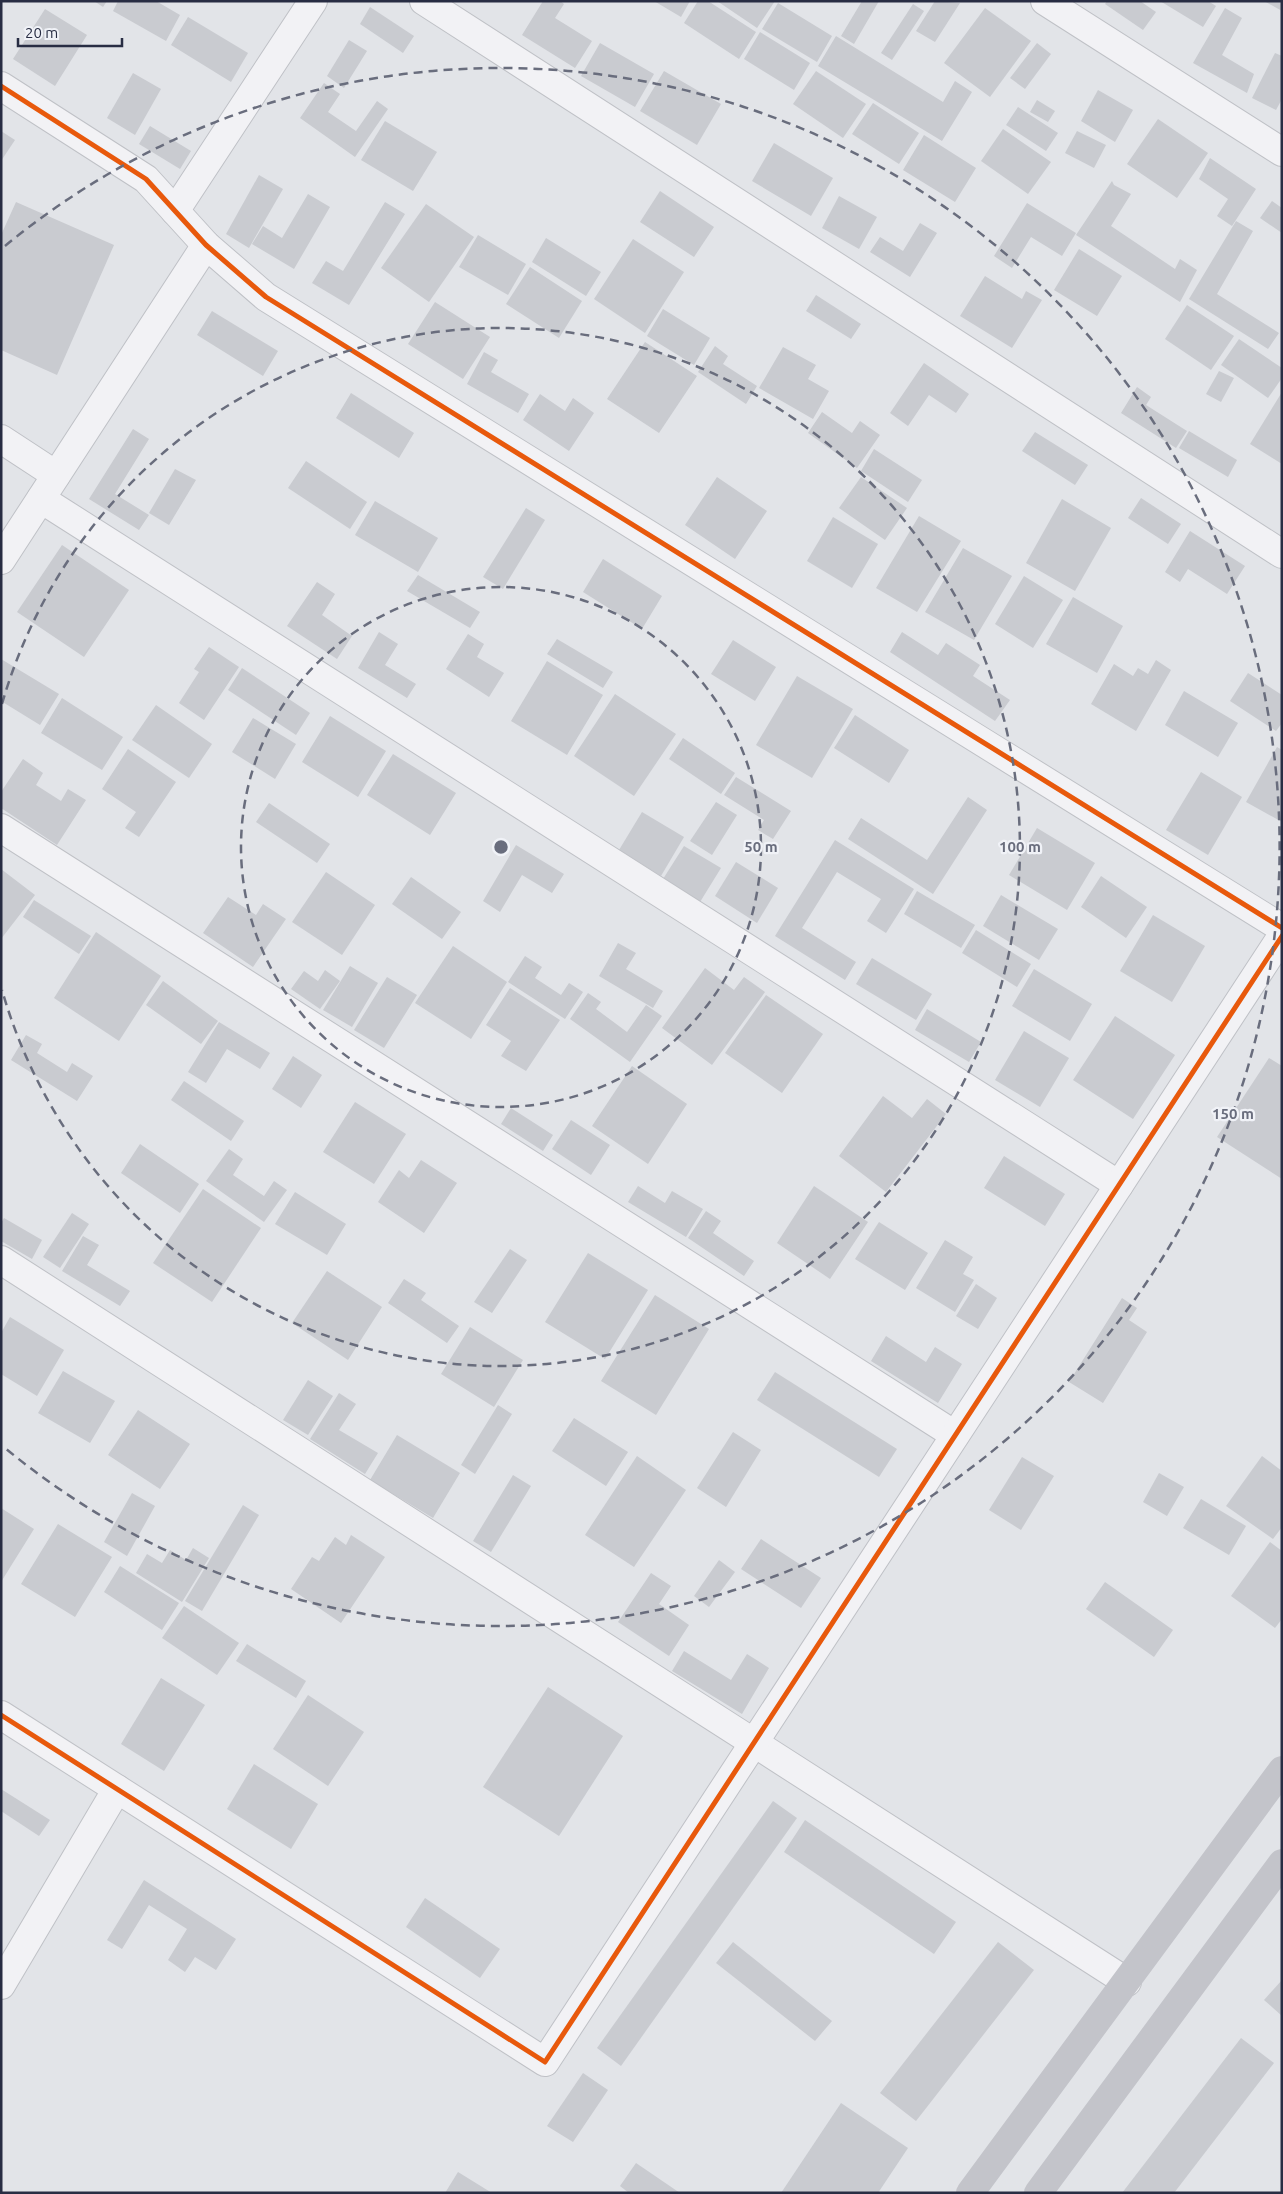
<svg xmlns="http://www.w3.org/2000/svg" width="1283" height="2194" viewBox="0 0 1283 2194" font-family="Ubuntu,sans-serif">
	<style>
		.building { fill: #c9cbd0 }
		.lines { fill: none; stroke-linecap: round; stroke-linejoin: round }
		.street-casing { stroke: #bfc1c6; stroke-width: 30 }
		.street { stroke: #f2f2f5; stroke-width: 28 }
		.secondary { stroke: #c3c4ca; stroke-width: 28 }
		.cycleway-casing { stroke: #f0f2f7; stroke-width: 8 }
		.cycleway { stroke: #e8590c; stroke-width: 5 }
		.ring { fill: none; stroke: #696d7d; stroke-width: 2.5; stroke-dasharray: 9 6 }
		.centre { fill: #696d7d; stroke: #f0f2f7; stroke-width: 2.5 }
		.ring-label { font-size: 15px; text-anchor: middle; font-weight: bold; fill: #696d7d; stroke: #f0f2f7; stroke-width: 4.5; stroke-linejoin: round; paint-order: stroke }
	</style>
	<rect width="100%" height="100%" fill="#e2e4e8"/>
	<g class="building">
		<path d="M94 1H107L103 7Z"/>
		<path d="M118 1H156L180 15 166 41 113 11Z"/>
		<path d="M543 1H560L564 4 555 18 592 41 575 68 522 35Z"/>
		<path d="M654 1H690L681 17Z"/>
		<path d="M698 1H708L756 32 739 59 684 23Z"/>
		<path d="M717 1H775L757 28Z"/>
		<path d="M862 1H879L854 44 841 36Z"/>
		<path d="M935 1 960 3 935 42 916 31Z"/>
		<path d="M1107 1H1140L1156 12 1143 30 1105 4Z"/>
		<path d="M1160 1H1208L1216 6 1203 27Z"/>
		<path d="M1264 1H1282V11Z"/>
		<path d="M778 3 832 36 817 62 762 29Z"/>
		<path d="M913 4 924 11 892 60 881 53Z"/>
		<path d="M370 7 414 36 403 53 360 24Z"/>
		<path d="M985 8 1031 41 990 97 944 63Z"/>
		<path d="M1225 8 1242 18 1222 55 1254 74 1247 93 1193 63Z"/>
		<path d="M45 9 87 35 55 86 13 59Z"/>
		<path d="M188 17 248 53 231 82 171 45Z"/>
		<path d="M760 32 810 63 794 90 744 59Z"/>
		<path d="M836 36 943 102 955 81 972 92 942 141 818 66Z"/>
		<path d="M349 40 367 51 344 88 327 76Z"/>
		<path d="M600 43 654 74 635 107 581 76Z"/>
		<path d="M1037 43 1051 54 1025 89 1010 78Z"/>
		<path d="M1275 53 1282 56V99L1276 110 1252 98Z"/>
		<path d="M664 71 721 104 697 145 640 111Z"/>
		<path d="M816 71 866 104 843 138 793 104Z"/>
		<path d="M133 73 161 89 135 135 107 118Z"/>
		<path d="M324 83 340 94 328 112 356 131 377 101 388 109 355 157 300 118Z"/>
		<path d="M1098 90 1133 110 1115 142 1081 121Z"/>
		<path d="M1037 100 1055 111 1048 122 1030 112Z"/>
		<path d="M873 103 919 133 899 164 852 134Z"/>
		<path d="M1018 107 1058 133 1046 151 1006 125Z"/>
		<path d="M1158 119 1208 153 1177 198 1127 164Z"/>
		<path d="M385 121 437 152 413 191 361 160Z"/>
		<path d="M150 126 191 151 180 169 139 144Z"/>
		<path d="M1003 129 1051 162 1028 194 981 161Z"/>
		<path d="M1 131 15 140 1 161Z"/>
		<path d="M1077 131 1106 145 1094 168 1065 153Z"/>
		<path d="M924 135 976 168 955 202 903 170Z"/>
		<path d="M774 143 833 178 811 216 752 181Z"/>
		<path d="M1210 158 1256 189 1232 226 1217 216 1228 199 1199 179Z"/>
		<path d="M259 175 283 189 249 248 226 234Z"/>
		<path d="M1112 181 1114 185 1131 194 1111 226 1175 269 1180 259 1197 270 1180 302 1076 235Z"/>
		<path d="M660 191 714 227 694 257 640 222Z"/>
		<path d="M308 194 330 207 294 269 252 244 263 226 282 238Z"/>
		<path d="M839 196 877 217 859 249 822 228Z"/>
		<path d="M1272 201 1282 208V233L1260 218Z"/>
		<path d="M16 202 114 245 57 375 1 350V235Z"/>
		<path d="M385 202 405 214 349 305 312 283 326 261 343 271Z"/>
		<path d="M1027 203 1076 233 1062 256 1031 237 1012 268 994 256Z"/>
		<path d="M426 204 474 237 429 302 381 268Z"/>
		<path d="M1236 221 1253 231 1217 294 1279 333 1268 349 1189 299Z"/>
		<path d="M920 223 937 233 910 277 870 252 880 237 903 251Z"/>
		<path d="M478 235 526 264 508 295 459 267Z"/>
		<path d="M546 238 601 272 586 296 532 262Z"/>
		<path d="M633 239 684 272 645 333 594 299Z"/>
		<path d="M1079 249 1122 276 1097 316 1054 290Z"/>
		<path d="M530 267 582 301 559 338 506 304Z"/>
		<path d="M985 276 1022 299 1026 291 1042 300 1012 348 960 316Z"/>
		<path d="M816 295 861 324 851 339 806 311Z"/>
		<path d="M435 302 490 337 463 379 408 344Z"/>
		<path d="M1187 305 1234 336 1211 370 1165 339Z"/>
		<path d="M663 309 710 338 694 365 647 336Z"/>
		<path d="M212 311 278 351 263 376 197 335Z"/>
		<path d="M1239 339 1282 368V378L1268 398 1221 365Z"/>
		<path d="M645 342 697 376 659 433 607 399Z"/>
		<path d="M715 346 728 356 723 364 757 386 746 404 698 372Z"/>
		<path d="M783 347 816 365 808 379 829 391 813 419 759 388Z"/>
		<path d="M484 352 498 360 491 372 529 394 518 413 467 384Z"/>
		<path d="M924 363 969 394 956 413 929 395 908 426 890 413Z"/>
		<path d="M1219 371 1234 378 1221 402 1206 394Z"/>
		<path d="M1137 387 1151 397 1146 405 1187 431 1176 448 1121 413Z"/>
		<path d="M1282 392V464L1250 444Z"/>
		<path d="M351 393 414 433 399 458 336 418Z"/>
		<path d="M540 394 565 411 573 398 594 413 569 451 523 420Z"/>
		<path d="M822 412 852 433 860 421 880 435 857 468 808 433Z"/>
		<path d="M133 429 149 439 115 494 149 515 139 530 89 499Z"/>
		<path d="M1189 431 1237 460 1228 477 1179 448Z"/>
		<path d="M1035 432 1088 465 1075 485 1022 451Z"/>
		<path d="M874 449 922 480 908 502 861 471Z"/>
		<path d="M306 461 367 502 350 529 288 488Z"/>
		<path d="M175 469 196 480 169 525 149 513Z"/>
		<path d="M717 477 767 511 735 559 685 525Z"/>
		<path d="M861 477 907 508 885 540 839 508Z"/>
		<path d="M1141 498 1181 524 1168 544 1128 518Z"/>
		<path d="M1062 499 1111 528 1075 591 1026 563Z"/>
		<path d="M375 501 438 538 418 572 355 535Z"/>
		<path d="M526 508 545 520 503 589 483 577Z"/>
		<path d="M919 516 961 541 917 612 876 588Z"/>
		<path d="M833 517 878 544 852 588 807 561Z"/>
		<path d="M1190 531 1245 566 1227 594 1188 569 1180 582 1165 572Z"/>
		<path d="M62 545 129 590 84 657 17 612Z"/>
		<path d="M963 548 1012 576 974 640 925 612Z"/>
		<path d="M603 559 662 596 642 629 583 592Z"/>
		<path d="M418 575 480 612 470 628 407 591Z"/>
		<path d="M1024 576 1063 600 1033 648 995 624Z"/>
		<path d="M317 582 335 594 322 615 352 636 337 659 287 626Z"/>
		<path d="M1073 597 1123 626 1097 673 1046 644Z"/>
		<path d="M379 632 398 644 385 665 416 684 407 698 358 668Z"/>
		<path d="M902 632 938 655 946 643 980 665 973 676 1010 700 995 721 890 652Z"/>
		<path d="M468 634 484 644 477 657 504 673 489 697 446 669Z"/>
		<path d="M557 639 613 672 603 688 547 654Z"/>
		<path d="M733 640 776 667 755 701 711 674Z"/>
		<path d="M209 647 239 667 204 720 179 703 199 672 194 669Z"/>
		<path d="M1 659 59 694 40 725 1 701Z"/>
		<path d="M1156 660 1171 670 1136 731 1091 704 1114 664 1133 676 1138 668 1148 674Z"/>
		<path d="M547 661 603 695 567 755 511 721Z"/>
		<path d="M242 668 310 713 296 735 228 690Z"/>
		<path d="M1248 673 1282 695V723L1276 731 1230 701Z"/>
		<path d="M797 676 853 709 812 778 756 745Z"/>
		<path d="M1184 691 1238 723 1218 757 1165 725Z"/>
		<path d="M615 694 676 734 634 796 574 756Z"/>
		<path d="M62 698 123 737 102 770 41 733Z"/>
		<path d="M156 705 212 744 189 778 132 740Z"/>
		<path d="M855 715 909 750 889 783 834 748Z"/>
		<path d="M330 716 386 751 358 797 302 762Z"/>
		<path d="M253 718 296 744 275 779 232 752Z"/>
		<path d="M683 738 735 773 721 794 669 759Z"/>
		<path d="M1277 747 1282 750V822L1246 802Z"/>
		<path d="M128 749 176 782 139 837 125 828 136 812 102 789Z"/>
		<path d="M393 754 456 793 430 835 367 795Z"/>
		<path d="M23 759 43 773 36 785 61 801 68 789 86 800 57 845 1 808V792Z"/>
		<path d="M1201 772 1242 797 1208 855 1166 830Z"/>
		<path d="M736 777 791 811 773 839 758 830 764 820 724 795Z"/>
		<path d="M968 797 987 810 933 894 848 839 861 818 927 860Z"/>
		<path d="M716 802 737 815 712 855 690 841Z"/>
		<path d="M269 803 330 844 317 863 256 822Z"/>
		<path d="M642 812 684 837 661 876 619 850Z"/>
		<path d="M1037 828 1095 863 1067 910 1009 875Z"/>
		<path d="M835 840 914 889 886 933 867 921 881 899 837 872 802 928 856 962 845 980 775 936Z"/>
		<path d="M516 845 564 874 552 893 522 875 500 912 483 901Z"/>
		<path d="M684 846 721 868 700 902 663 879Z"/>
		<path d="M736 862 778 888 757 923 715 896Z"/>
		<path d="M1 869 35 895 1 939Z"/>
		<path d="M326 872 375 905 342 955 292 922Z"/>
		<path d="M1101 876 1147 907 1126 938 1081 907Z"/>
		<path d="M411 877 461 912 442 939 392 904Z"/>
		<path d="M917 891 975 925 961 948 904 914Z"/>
		<path d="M1001 895 1058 929 1039 960 983 926Z"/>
		<path d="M228 897 256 915 263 904 286 919 253 967 203 933Z"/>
		<path d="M34 900 91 936 79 954 23 917Z"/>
		<path d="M1153 915 1205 946 1172 1002 1120 971Z"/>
		<path d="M976 930 1031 964 1017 987 962 953Z"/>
		<path d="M96 932 161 976 119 1041 54 998Z"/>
		<path d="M618 943 636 953 626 969 663 991 653 1008 599 976Z"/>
		<path d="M453 946 507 982 471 1039 415 1003Z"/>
		<path d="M525 956 542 967 535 978 561 995 569 983 583 992 565 1019 508 982Z"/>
		<path d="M872 958 932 994 916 1020 856 984Z"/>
		<path d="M350 966 378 983 352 1027 323 1010Z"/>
		<path d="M705 968 734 990 744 977 765 992 712 1065 662 1028Z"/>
		<path d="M1034 969 1092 1004 1070 1041 1012 1006Z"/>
		<path d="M325 970 340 981 320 1009 291 989 304 971 318 981Z"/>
		<path d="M387 977 417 995 384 1048 354 1030Z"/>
		<path d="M163 981 218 1021 201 1044 146 1005Z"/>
		<path d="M510 988 560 1020 526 1071 501 1056 511 1041 486 1025Z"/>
		<path d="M588 993 601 1002 596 1009 627 1032 646 1005 662 1016 630 1062 570 1019Z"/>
		<path d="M766 995 823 1034 782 1093 725 1053Z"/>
		<path d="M927 1009 981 1042 969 1062 915 1030Z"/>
		<path d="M1115 1016 1175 1055 1133 1119 1073 1080Z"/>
		<path d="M219 1022 270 1053 260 1069 227 1049 206 1083 188 1072Z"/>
		<path d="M1024 1031 1069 1058 1040 1107 995 1080Z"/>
		<path d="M26 1035 42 1044 37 1053 67 1072 72 1063 93 1076 77 1101 11 1060Z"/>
		<path d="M293 1056 322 1075 301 1108 272 1089Z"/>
		<path d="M1269 1058 1282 1066V1179L1217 1137Z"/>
		<path d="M632 1066 687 1104 648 1164 592 1126Z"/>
		<path d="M184 1081 244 1121 231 1141 171 1100Z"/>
		<path d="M883 1096 912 1118 927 1099 946 1114 886 1192 839 1156Z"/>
		<path d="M355 1102 406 1134 374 1184 323 1152Z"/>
		<path d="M511 1108 553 1135 543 1151 501 1124Z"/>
		<path d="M571 1120 610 1145 591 1175 552 1149Z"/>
		<path d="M140 1144 199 1184 180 1213 121 1173Z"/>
		<path d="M229 1149 243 1159 233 1175 264 1196 274 1181 287 1190 264 1222 206 1181Z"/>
		<path d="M1004 1156 1065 1194 1045 1226 984 1188Z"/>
		<path d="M421 1160 457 1183 424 1233 378 1202 399 1170 409 1178Z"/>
		<path d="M638 1186 665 1203 672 1191 703 1209 686 1237 628 1202Z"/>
		<path d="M814 1186 868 1222 830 1279 777 1243Z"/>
		<path d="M203 1189 261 1228 212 1302 153 1263Z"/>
		<path d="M295 1192 346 1224 327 1255 275 1224Z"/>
		<path d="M706 1211 721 1221 713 1233 754 1261 744 1276 688 1238Z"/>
		<path d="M72 1213 89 1224 60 1268 43 1257Z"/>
		<path d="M4 1218 42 1240 32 1259 1 1241V1223Z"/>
		<path d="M879 1222 928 1253 905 1290 855 1259Z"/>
		<path d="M83 1236 99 1245 87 1265 130 1291 120 1306 62 1271Z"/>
		<path d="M945 1240 973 1257 963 1274 974 1280 955 1312 916 1288Z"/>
		<path d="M510 1249 527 1260 492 1313 474 1302Z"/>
		<path d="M588 1253 648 1290 605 1359 545 1322Z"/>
		<path d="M327 1271 382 1307 348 1360 292 1323Z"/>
		<path d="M404 1279 426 1293 421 1300 459 1326 447 1343 388 1303Z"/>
		<path d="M976 1284 997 1298 978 1329 956 1316Z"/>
		<path d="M655 1295 709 1329 656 1415 601 1381Z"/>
		<path d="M1122 1298 1137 1308 1129 1320 1147 1332 1103 1403 1069 1382Z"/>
		<path d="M10 1317 64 1350 37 1396 1 1374V1333Z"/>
		<path d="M470 1327 523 1360 494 1407 441 1374Z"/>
		<path d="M886 1336 926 1362 935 1347 962 1364 938 1403 871 1361Z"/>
		<path d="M63 1371 115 1401 90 1443 38 1413Z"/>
		<path d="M775 1372 897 1449 879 1477 757 1400Z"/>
		<path d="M308 1380 333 1396 308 1435 283 1420Z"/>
		<path d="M339 1393 356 1404 339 1430 378 1453 365 1474 310 1439Z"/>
		<path d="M498 1405 512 1414 475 1474 461 1465Z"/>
		<path d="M138 1410 190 1444 160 1489 108 1455Z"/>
		<path d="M574 1418 628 1452 606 1486 552 1451Z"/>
		<path d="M733 1432 761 1450 726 1507 697 1488Z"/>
		<path d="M397 1435 460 1473 433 1518 370 1480Z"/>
		<path d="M637 1456 686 1490 634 1567 585 1535Z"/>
		<path d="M1262 1456 1282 1471V1527L1273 1539 1226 1506Z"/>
		<path d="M1022 1457 1054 1476 1021 1530 989 1510Z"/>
		<path d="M1159 1473 1184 1487 1167 1516 1143 1502Z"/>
		<path d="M513 1475 531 1486 491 1552 473 1541Z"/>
		<path d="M132 1493 155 1506 127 1556 104 1542Z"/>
		<path d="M1201 1499 1246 1526 1229 1555 1183 1528Z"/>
		<path d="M243 1505 259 1515 202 1611 185 1601Z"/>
		<path d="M1 1508 34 1529 1 1582Z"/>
		<path d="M58 1524 112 1557 75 1617 21 1584Z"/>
		<path d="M351 1535 385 1557 341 1623 291 1589 312 1557 319 1561 335 1537 346 1545Z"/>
		<path d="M761 1539 821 1578 801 1608 741 1569Z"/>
		<path d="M1270 1542 1282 1551V1619L1275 1628 1231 1596Z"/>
		<path d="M193 1548 209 1558 182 1602 136 1573 147 1554 162 1563 170 1550 186 1560Z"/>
		<path d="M719 1560 735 1572 709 1607 694 1596Z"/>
		<path d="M120 1566 179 1603 162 1630 104 1592Z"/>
		<path d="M651 1573 671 1586 659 1604 689 1625 669 1656 618 1622Z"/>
		<path d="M1105 1582 1173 1630 1154 1657 1086 1609Z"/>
		<path d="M184 1606 239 1643 217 1675 162 1638Z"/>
		<path d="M247 1644 306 1681 296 1698 236 1661Z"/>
		<path d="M684 1651 731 1680 747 1654 769 1668 742 1714 672 1671Z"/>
		<path d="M161 1678 205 1705 164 1771 121 1744Z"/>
		<path d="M548 1687 623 1736 559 1836 483 1787Z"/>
		<path d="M308 1695 364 1732 328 1786 273 1749Z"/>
		<path d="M254 1764 318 1804 291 1849 227 1809Z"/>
		<path d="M1 1789 50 1820 39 1836 1 1811Z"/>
		<path d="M773 1801 797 1818 621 2066 597 2048Z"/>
		<path d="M805 1820 956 1922 934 1954 784 1852Z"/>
		<path d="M144 1880 236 1939 216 1970 195 1957 185 1972 168 1960 187 1929 149 1905 122 1949 107 1940Z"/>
		<path d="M425 1898 500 1949 480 1978 406 1927Z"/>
		<path d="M733 1942 832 2021 815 2041 716 1963Z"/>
		<path d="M998 1942 1034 1970 916 2121 880 2093Z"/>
		<path d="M1282 1980V2016L1264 2000Z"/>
		<path d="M1241 2038 1274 2063 1174 2193H1122Z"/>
		<path d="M583 2073 608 2090 573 2142 547 2126Z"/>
		<path d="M841 2103 908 2148 878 2193H781Z"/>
		<path d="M636 2163 680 2193H629L620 2186Z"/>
		<path d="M458 2172 492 2193H445Z"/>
	</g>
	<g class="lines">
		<defs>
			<g id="street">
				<path d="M424 1 1282 554"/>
				<path d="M1045 1 1282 152"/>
				<path d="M1 86 146 179 206 245 266 297 1282 928"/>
				<path d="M175 211 313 1"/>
				<path d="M1 439 56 475"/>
				<path d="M41 499 1119 1185"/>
				<path d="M1 560 206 245"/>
				<path d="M1 828 955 1435"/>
				<path d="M1 1260 1127 1982"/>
				<path d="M1 1715 545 2062 1282 936"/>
				<path d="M1 1985 117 1789"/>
			</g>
		</defs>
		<use href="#street" class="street-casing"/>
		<use href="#street" class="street"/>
		<g class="secondary">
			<path d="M970 2193 1282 1770"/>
			<path d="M1038 2193 1282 1863"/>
		</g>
		<defs>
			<g id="cycleway">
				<path d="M1 86 146 179 206 245 266 297 1282 928"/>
				<path d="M1 1715 545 2062 1282 936"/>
			</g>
		</defs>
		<use href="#cycleway" class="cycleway-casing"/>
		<use href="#cycleway" class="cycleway"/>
	</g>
	<g class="ring">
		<circle cx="501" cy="847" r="260"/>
		<path d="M2 704A519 519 0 1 1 2 990"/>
		<path d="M5 246A779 779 0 1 1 5 1448"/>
	</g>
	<circle cx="501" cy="847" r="8" class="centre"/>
	<g class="ring-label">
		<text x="761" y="852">50 m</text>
		<text x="1020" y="852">100 m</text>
		<text x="1233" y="1119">150 m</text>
	</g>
	<rect width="1283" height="2194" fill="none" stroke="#282d43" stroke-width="5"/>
	<path d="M18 38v8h104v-8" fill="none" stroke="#282d43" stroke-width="2.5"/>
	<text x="25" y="38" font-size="15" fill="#282d43" stroke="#f0f2f7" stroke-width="4" paint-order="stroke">20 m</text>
</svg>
